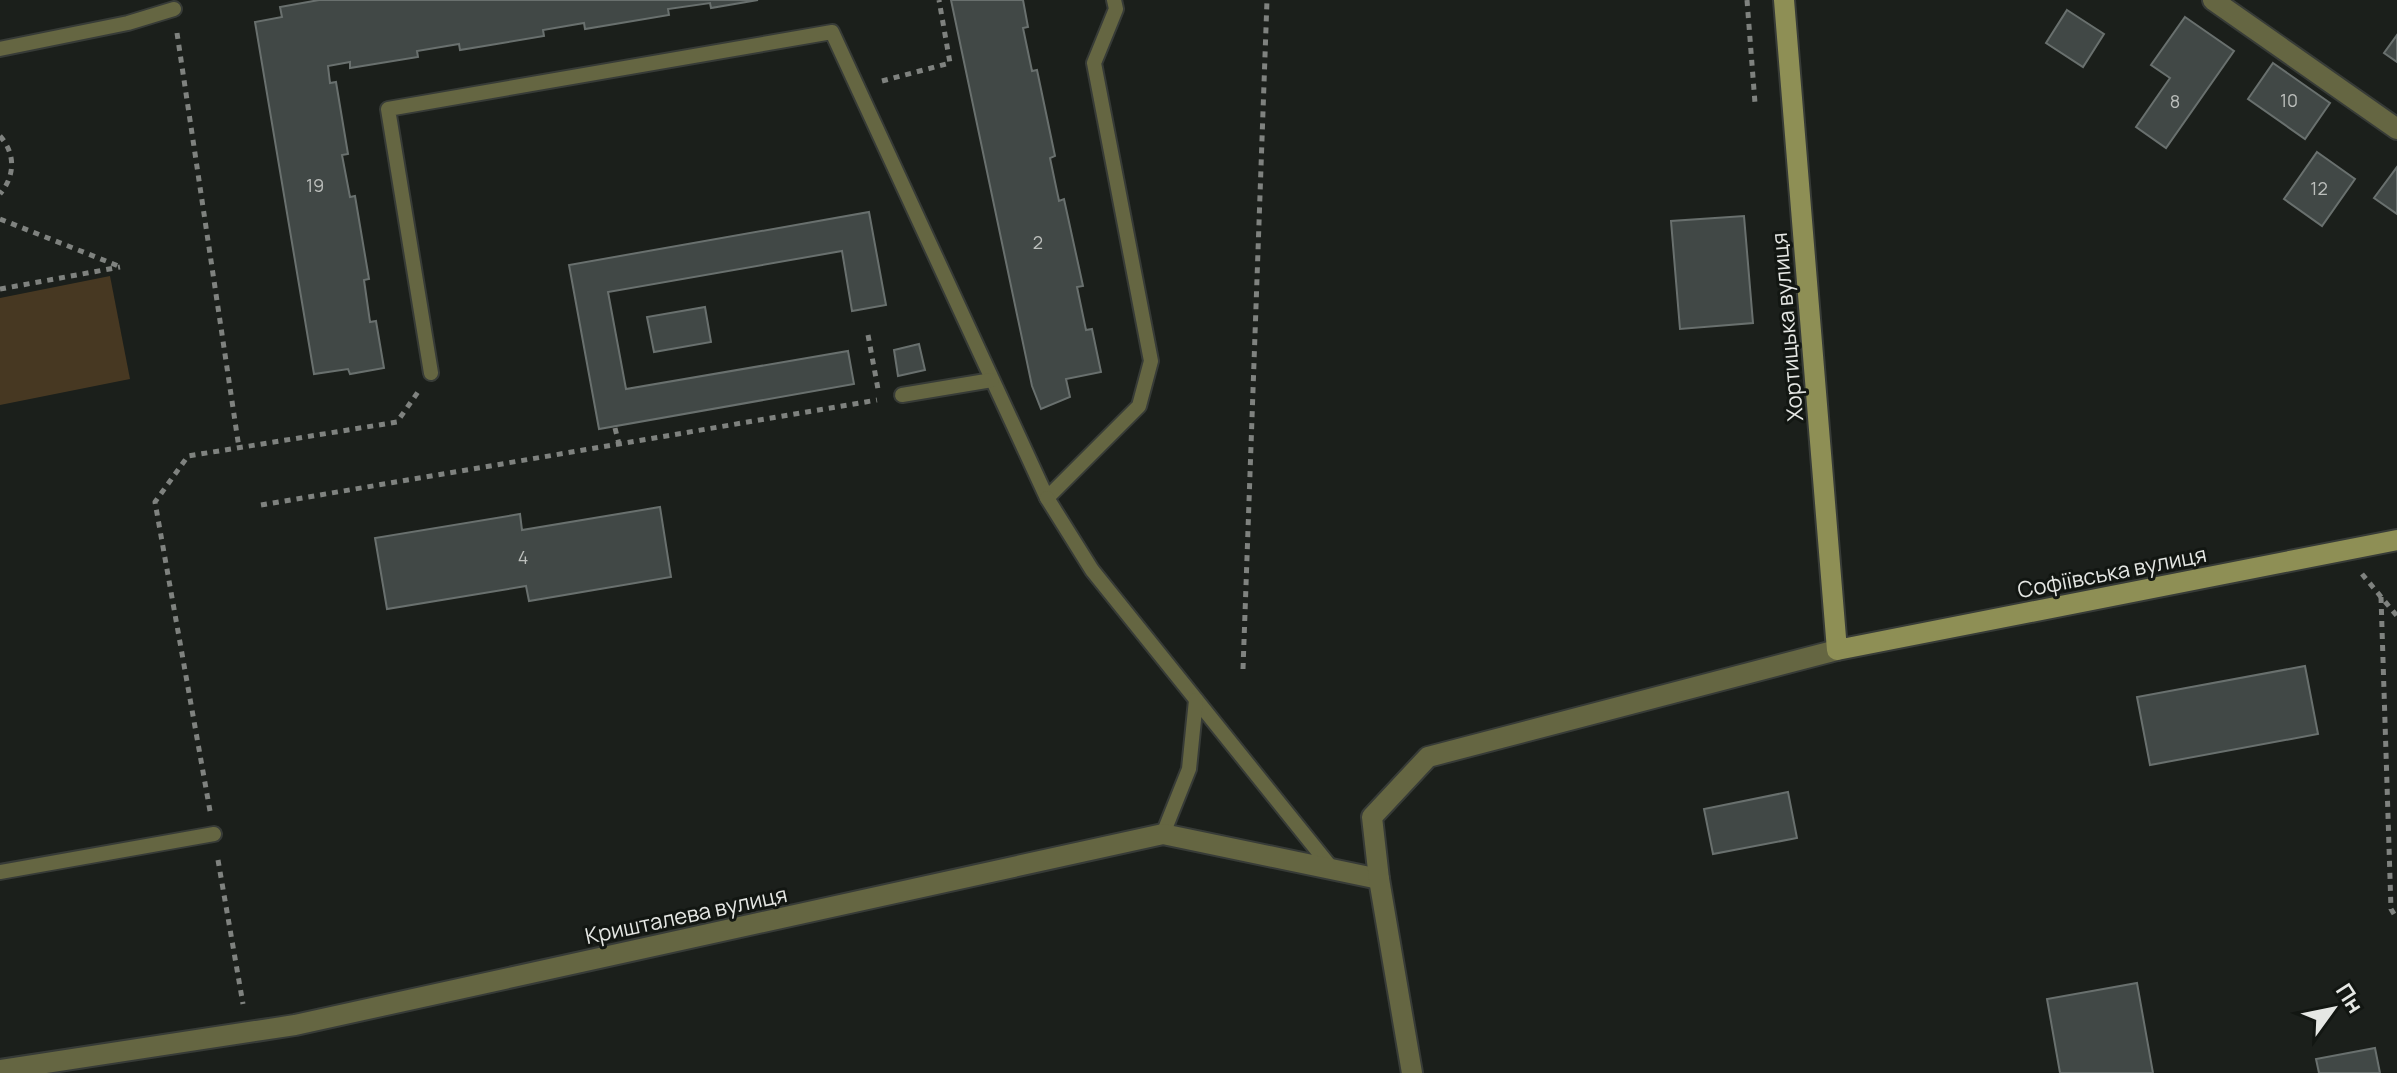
<svg xmlns="http://www.w3.org/2000/svg" width="2397" height="1073" viewBox="0 0 2397 1073" font-family="Manrope,sans-serif">
	<style>
		.green { fill: #473822 }
		.building { fill: #414846; stroke: #69706e; stroke-width: 2 }
		.lines { fill: none; stroke-linecap: round; stroke-linejoin: round }
		.lane-casing { stroke: #373b37; stroke-width: 18 }
		.street-casing { stroke: #373b37; stroke-width: 24 }
		.secondary-casing { stroke: #373b37; stroke-width: 24 }
		.path { stroke: #7f827f; stroke-width: 5; stroke-dasharray: 6 6; stroke-linecap: butt }
		.lane { stroke: #656642; stroke-width: 14 }
		.street { stroke: #656642; stroke-width: 20 }
		.secondary { stroke: #8e8f55; stroke-width: 20 }
		.labels { text-anchor: middle; stroke-width: 6; stroke-linejoin: round; paint-order: stroke }
		.number-label { font-size: 18px; fill: #bcbfbc }
		.street-label { font-size: 22px; fill: #e5e7e4; stroke: #121612 }
	</style>
	<rect width="100%" height="100%" fill="#1b1f1b"/>
	<path class="green" d="M110 276 130 379 0 405V298Z"/>
	<g class="building">
		<path d="M319 0H758L711 8 710 3 668 9 669 15 585 29 584 23 543 30 544 36 460 50 459 44 417 51 418 57 350 68V62L328 66 330 83 336 82 348 154 342 155 350 197 355 196 369 279 364 280 370 322 376 321 384 368 350 374 348 369 314 374 255 22 282 17 280 7Z"/>
		<path d="M951 0H1023L1028 27 1023 28 1032 71 1037 70 1055 156 1050 158 1059 201 1064 199 1083 286 1077 287 1086 330 1092 329 1101 372 1066 379 1070 397 1041 409 1032 386Z"/>
		<path d="M2067 10 2104 34 2083 67 2046 43Z"/>
		<path d="M2185 17 2234 51 2166 148 2136 127 2170 78 2151 65Z"/>
		<path d="M2397 35V62L2384 53Z"/>
		<path d="M2273 63 2330 103 2305 139 2248 99Z"/>
		<path d="M2317 152 2355 179 2322 226 2284 199Z"/>
		<path d="M2397 167V214L2374 198Z"/>
		<path d="M869 212 886 305 852 311 842 251 608 292 626 389 848 351 854 384 599 429 569 265Z"/>
		<path d="M1744 216 1753 323 1680 329 1671 221Z"/>
		<path d="M705 307 711 342 654 352 647 317Z"/>
		<path d="M919 344 925 370 898 376 894 350Z"/>
		<path d="M660 507 671 577 529 601 526 586 387 609 375 538 520 514 522 530Z"/>
		<path d="M2305 666 2318 734 2150 765 2137 697Z"/>
		<path d="M1788 792 1797 838 1713 854 1704 809Z"/>
		<path d="M2137 983 2153 1073H2060L2047 999Z"/>
		<path d="M2375 1048 2380 1073H2319L2316 1059Z"/>
	</g>
	<g class="lines">
		<defs>
			<g id="lane">
				<path d="M0 49 128 23 174 9"/>
				<path d="M431 373 388 109 832 32 1047 498 1139 406 1151 361 1094 63 1116 9 1114 0"/>
				<path d="M902 395 992 380"/>
				<path d="M1047 498 1092 570 1333 870"/>
				<path d="M1163 834 1189 769 1196 700"/>
				<path d="M0 872 214 834"/>
			</g>
			<g id="street">
				<path d="M2213 0 2397 129"/>
				<path d="M0 1070 295 1025 1163 834 1379 879"/>
				<path d="M1412 1073 1379 879 1372 817 1428 757 1837 650"/>
			</g>
			<path id="secondary" d="M1784 0 1837 650 2397 540"/>
		</defs>
		<use href="#lane" class="lane-casing"/>
		<use href="#street" class="street-casing"/>
		<use href="#secondary" class="secondary-casing"/>
		<g class="path">
			<path d="M1747 0 1755 103"/>
			<path d="M177 33 239 448"/>
			<path d="M882 81 950 63 939 0"/>
			<path d="M0 136C16 154 15 176 0 194"/>
			<path d="M0 219 121 267"/>
			<path d="M0 289 120 267"/>
			<path d="M868 335 878 389"/>
			<path d="M615 428 619 444"/>
			<path d="M261 505 877 400"/>
			<path d="M2362 574 2397 616"/>
			<path d="M2381 597 2391 909 2397 919"/>
			<path d="M1243 669 1267 0"/>
			<path d="M210 811 155 502 188 456 397 422 418 392"/>
			<path d="M218 860 243 1004"/>
		</g>
		<use href="#lane" class="lane"/>
		<use href="#street" class="street"/>
		<use href="#secondary" class="secondary"/>
	</g>
	<g class="labels">
		<g class="number-label">
			<text x="2289" y="107">10</text>
			<text x="2175" y="108">8</text>
			<text x="315" y="192">19</text>
			<text x="2319" y="195">12</text>
			<text x="1038" y="249">2</text>
			<text x="523" y="564">4</text>
		</g>
		<g class="street-label">
			<text transform="translate(1787 327) rotate(-95)" y="8">Хортицька вулиця</text>
			<text transform="translate(2112 572) rotate(-11)" y="8">Софіївська вулиця</text>
			<text transform="translate(686 915) rotate(-12)" y="8">Кришталева вулиця</text>
		</g>
	</g>
	<g transform="translate(2333 1009) rotate(57)" stroke="#121612" stroke-width="6" paint-order="stroke">
	<path d="M0-6L14 30L0 20L-14 30Z" fill="#e5e7e4"/>
	<text y="-12" font-size="22" font-weight="bold" text-anchor="middle" fill="#e5e7e4">Пн</text>
	</g>
</svg>
